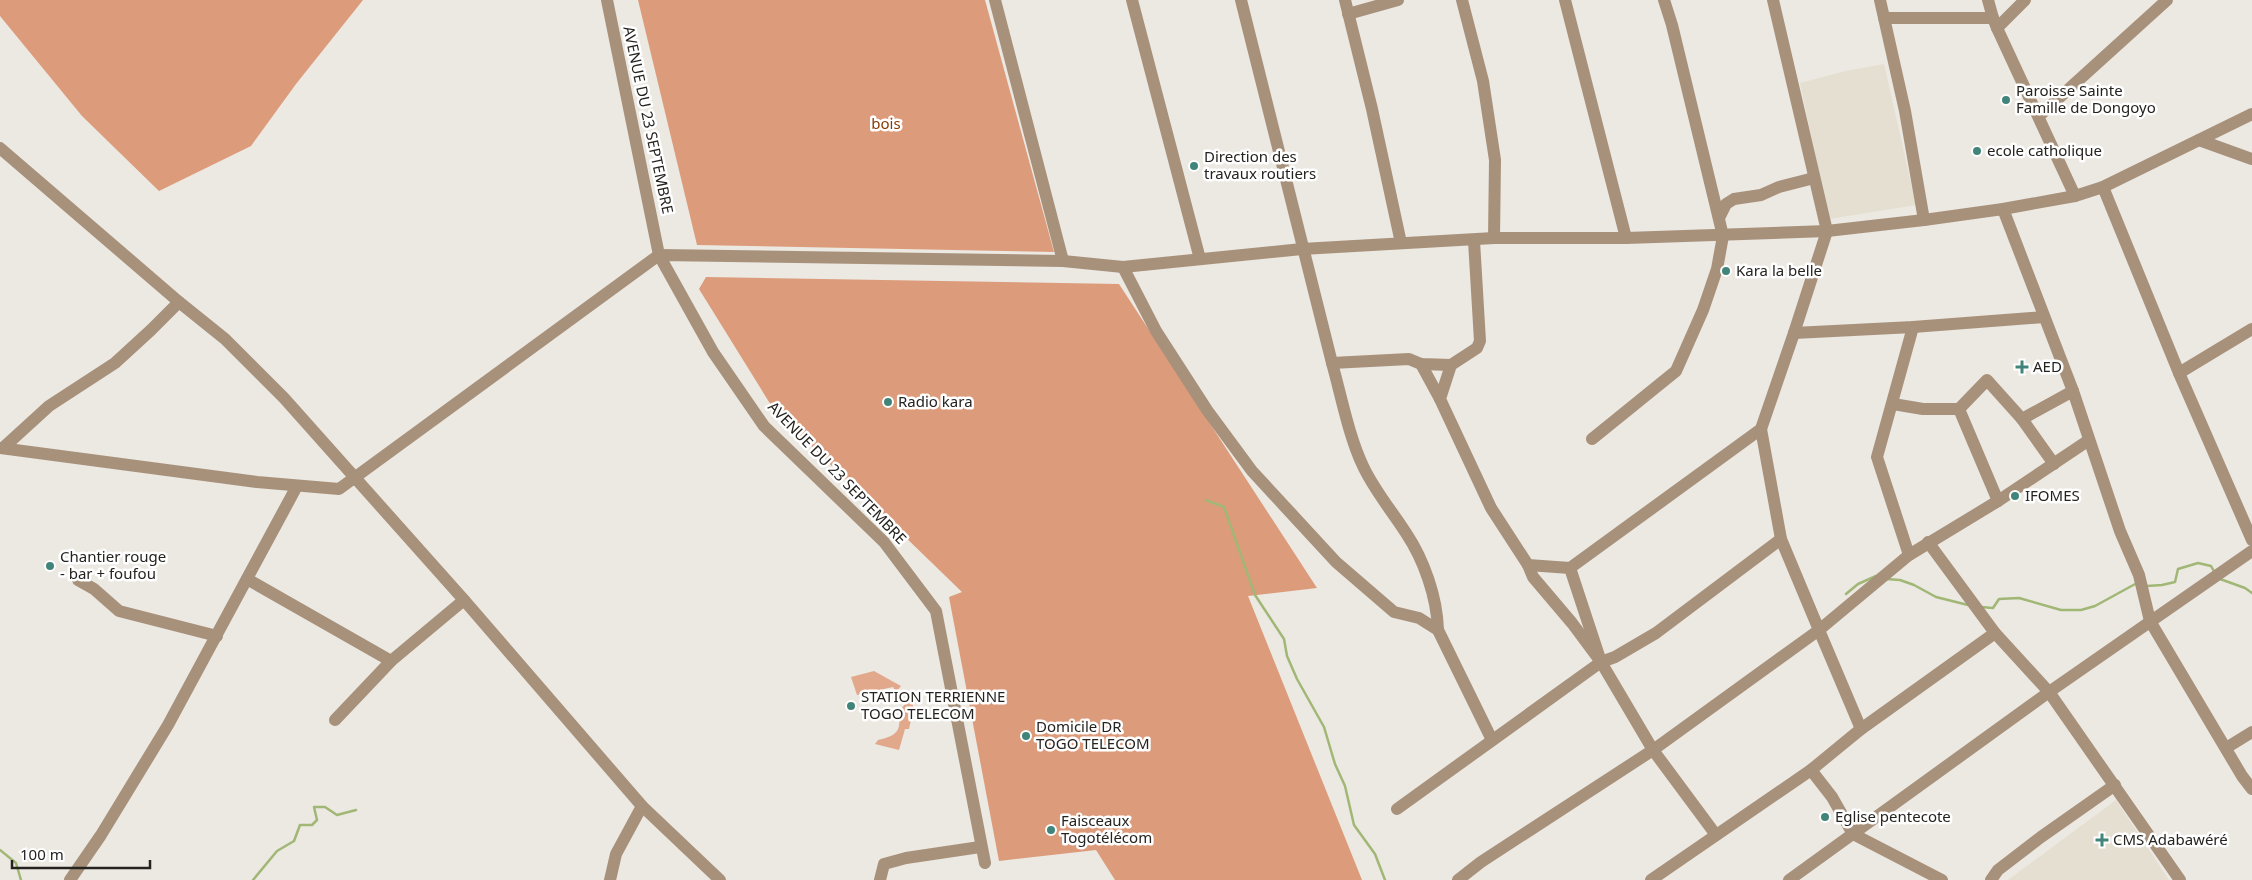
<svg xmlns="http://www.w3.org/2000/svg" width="2252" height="880" viewBox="0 0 2252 880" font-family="'Noto Sans',sans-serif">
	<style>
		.built { fill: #e5dfd1 }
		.green { fill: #e2a88b }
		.forest { fill: #dc9b7a }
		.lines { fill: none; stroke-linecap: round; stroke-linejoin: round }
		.stream { stroke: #a1b776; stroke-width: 2.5 }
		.minor { stroke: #a7917b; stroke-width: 12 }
		.poi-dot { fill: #41857a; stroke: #fff; stroke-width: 2 }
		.labels { text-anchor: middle; stroke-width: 5; stroke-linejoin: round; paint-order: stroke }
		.poi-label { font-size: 15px; fill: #242320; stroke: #fff; text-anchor: start }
		.street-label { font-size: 15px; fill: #242320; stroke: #fff }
		.park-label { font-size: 15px; fill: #883a02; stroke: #fff }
	</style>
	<rect width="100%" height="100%" fill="#ece8e2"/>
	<g class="built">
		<path d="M1884 64 1916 205 1829 219 1800 83 1846 71Z"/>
		<path d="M2116 800 2169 880H2008Z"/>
	</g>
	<g class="green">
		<path d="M874 671 901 686 896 692 893 687 857 695 851 677Z"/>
		<path d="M911 699C916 707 911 719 909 729H905L899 750 875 744 878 740C916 732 886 716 911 699Z"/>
	</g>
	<g class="forest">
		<path d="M0 0H363L296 84 251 146 159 191 82 116 0 16Z"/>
		<path d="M638 0H985L1054 252 697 245Z"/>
		<path d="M706 277 1119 284 1317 588 1248 596 1362 880H1115L1096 850 999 861 949 597 962 592 774 410 699 289Z"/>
	</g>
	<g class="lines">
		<g class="stream">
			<path d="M1206 500 1224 507 1255 595 1284 639 1287 656 1297 679 1324 727 1335 764 1345 786 1354 825 1375 854 1385 880"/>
			<path d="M1886 579 1900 580 1914 585 1936 597 1968 605"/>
			<path d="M2220 579 2245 588 2252 593"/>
			<path d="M2147 586 2162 585 2175 582 2178 569 2198 563 2211 566 2215 573"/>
			<path d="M1846 594 1858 584 1876 576"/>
			<path d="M1981 607 1993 608 1999 599 2019 598 2061 610H2081L2095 606 2137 583"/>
			<path d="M0 850 16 863 21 880"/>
			<path d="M253 880 277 851 294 841 300 825H312L317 820 314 807H325L337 815 356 810"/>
		</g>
		<g class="minor">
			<path d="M607 0 659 255 713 352 764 426 884 542 936 611 985 863"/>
			<path d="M995 0 1063 261"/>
			<path d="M1132 0 1200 259"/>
			<path d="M1241 0 1332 363 1409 359 1421 364 1451 365"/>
			<path d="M1345 0 1372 109 1401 243"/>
			<path d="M1462 0 1483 81 1495 160 1494 238"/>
			<path d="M1565 0 1626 238"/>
			<path d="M1880 0 1905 111 1924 220"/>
			<path d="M1988 0 1993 18"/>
			<path d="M2025 0 1997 28 2075 196"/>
			<path d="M1348 14 1398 0"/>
			<path d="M1884 18H1993L1997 28"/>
			<path d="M2039 116 2167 0"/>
			<path d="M2199 140 2252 159"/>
			<path d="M0 148 179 302 225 339 284 398 464 600 642 806 720 880"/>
			<path d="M2103 187 2179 373 2252 540"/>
			<path d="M2003 209 2073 391 2120 531 2139 575 2150 621 2242 776 2252 789"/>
			<path d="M1719 218 1726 204 1734 199 1761 195 1779 187 1814 178"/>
			<path d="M1474 241 1480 341 1477 348 1451 365 1440 399 1491 508 1528 565 1570 568 1601 662"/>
			<path d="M1123 267 1156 331 1207 410 1252 471 1336 562 1394 612 1419 618 1438 630 1492 740"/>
			<path d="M1794 333 1913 327 2044 317"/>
			<path d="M1332 363C1341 395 1349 437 1363 466 1374 490 1392 511 1406 533 1424 560 1437 597 1438 630"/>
			<path d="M1421 364 1440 399"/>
			<path d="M2179 373 2252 329"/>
			<path d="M1893 404 1923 409H1959L1987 380 2022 419 2054 464"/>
			<path d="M1959 409 1998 501"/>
			<path d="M2022 419 2073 391"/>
			<path d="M1761 429 1781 539 1819 630 1909 555 1998 501 2089 440"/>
			<path d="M1592 439 1676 371 1703 310 1717 269 1723 236 1672 25 1664 0"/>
			<path d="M0 448 257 482 339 489 659 255 1063 261 1123 267 1302 249 1494 238H1626L1827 231 1924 220 2003 209 2075 196 2103 187 2252 114"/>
			<path d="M3 448 49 406 115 363 151 330 179 302"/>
			<path d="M1928 542 1995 633 2049 692 2180 880"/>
			<path d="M1909 555 1877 457 1913 327"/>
			<path d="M1528 565 1533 577 1572 623 1601 662 1653 750 1716 835"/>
			<path d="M1570 568 1761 429 1794 333 1827 231 1773 0"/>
			<path d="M247 579 391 661"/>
			<path d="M78 580 94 589 119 611 217 636"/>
			<path d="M335 720 391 661 464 600"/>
			<path d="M2226 748 2252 732"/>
			<path d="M1811 770 1832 797 1853 834 1942 880"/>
			<path d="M1397 809 1601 662 1615 657 1656 633 1781 539"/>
			<path d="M70 880 101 835 168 725 297 486"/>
			<path d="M610 880 616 854 642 806"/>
			<path d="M880 880 884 864 906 858 980 847"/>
			<path d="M1458 880 1481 862 1653 750 1819 630 1861 729"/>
			<path d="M1651 880 1811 770 1861 729 1995 633"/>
			<path d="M1789 880 2049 692 2252 551"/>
			<path d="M1991 880 1998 870 2041 837 2115 785"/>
		</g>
	</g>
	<g class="poi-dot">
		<circle cx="2006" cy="100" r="5"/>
		<circle cx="1977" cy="151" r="5"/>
		<circle cx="1194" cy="166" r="5"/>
		<circle cx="1726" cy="271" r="5"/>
		<path d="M2019.5 359.5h5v5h5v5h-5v5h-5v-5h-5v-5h5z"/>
		<circle cx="888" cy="402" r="5"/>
		<circle cx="2015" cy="496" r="5"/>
		<circle cx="50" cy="566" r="5"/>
		<circle cx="851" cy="706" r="5"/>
		<circle cx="1026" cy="736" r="5"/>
		<circle cx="1825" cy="817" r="5"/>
		<circle cx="1051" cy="830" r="5"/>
		<path d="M2099.5 832.5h5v5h5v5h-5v5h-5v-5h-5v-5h5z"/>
	</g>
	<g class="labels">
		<g class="poi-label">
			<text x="2016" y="96">Paroisse Sainte<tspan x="2016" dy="17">Famille de Dongoyo</tspan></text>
			<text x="1987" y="156">ecole catholique</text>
			<text x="1204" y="162">Direction des<tspan x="1204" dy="17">travaux routiers</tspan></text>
			<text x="1736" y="276">Kara la belle</text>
			<text x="2033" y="372">AED</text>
			<text x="898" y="407">Radio kara</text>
			<text x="2025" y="501">IFOMES</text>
			<text x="60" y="562">Chantier rouge<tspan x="60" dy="17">- bar + foufou</tspan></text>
			<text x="861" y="702">STATION TERRIENNE<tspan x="861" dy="17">TOGO TELECOM</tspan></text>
			<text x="1036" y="732">Domicile DR<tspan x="1036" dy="17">TOGO TELECOM</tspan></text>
			<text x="1835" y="822">Eglise pentecote</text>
			<text x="1061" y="826">Faisceaux<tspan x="1061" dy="17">Togotélécom</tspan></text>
			<text x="2113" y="845">CMS Adabawéré</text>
		</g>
		<g class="street-label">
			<text transform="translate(648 120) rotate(78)" y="5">AVENUE DU 23 SEPTEMBRE</text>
			<text transform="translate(837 473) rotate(46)" y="5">AVENUE DU 23 SEPTEMBRE</text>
		</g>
		<g class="park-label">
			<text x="886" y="129">bois</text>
		</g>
	</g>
	<path d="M12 860v8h138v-8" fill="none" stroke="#242320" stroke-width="2.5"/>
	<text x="20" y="860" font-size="15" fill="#242320" stroke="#ffffff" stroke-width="4" paint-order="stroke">100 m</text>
</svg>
